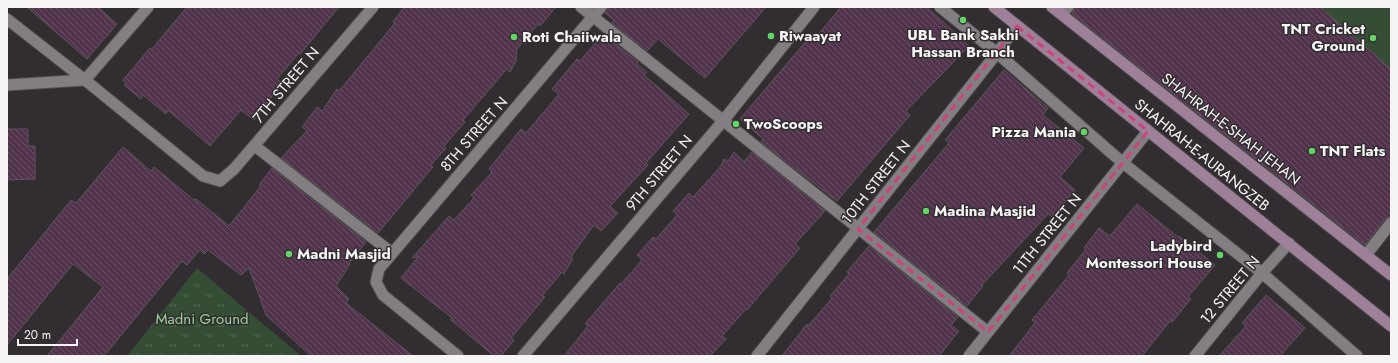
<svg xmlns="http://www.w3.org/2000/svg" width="1398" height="363" viewBox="0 0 1398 363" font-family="Jost,sans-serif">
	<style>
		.grass { fill: url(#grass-tufts) }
		.garden { fill: #344d34 }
		.building { fill: url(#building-back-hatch); stroke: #5b575a }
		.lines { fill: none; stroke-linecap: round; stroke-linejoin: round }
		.service-casing { stroke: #4e4b4d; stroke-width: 11 }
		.minor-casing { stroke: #4e4b4d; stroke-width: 13 }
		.tertiary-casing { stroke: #4e4b4d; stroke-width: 13 }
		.secondary-casing { stroke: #4e4b4d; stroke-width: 13 }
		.service { stroke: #827e81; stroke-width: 9 }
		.minor { stroke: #827e81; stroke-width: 11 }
		.tertiary { stroke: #827e81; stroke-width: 11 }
		.secondary { stroke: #9e8199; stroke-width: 11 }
		.marked { fill: none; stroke: #cd447a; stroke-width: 3; stroke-dasharray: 8 5; stroke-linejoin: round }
		.poi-dot { fill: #63d468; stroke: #312d30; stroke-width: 1.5 }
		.labels { text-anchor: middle; stroke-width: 3; stroke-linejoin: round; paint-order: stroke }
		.poi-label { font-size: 15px; font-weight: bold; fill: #f7f4f6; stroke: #312d30; text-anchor: start }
		.street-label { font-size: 15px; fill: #f7f4f6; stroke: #312d30 }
		.park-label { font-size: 15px; fill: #9ed09d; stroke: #312d30 }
	</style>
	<defs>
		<pattern id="grass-tufts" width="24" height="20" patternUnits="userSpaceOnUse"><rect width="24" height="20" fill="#344d34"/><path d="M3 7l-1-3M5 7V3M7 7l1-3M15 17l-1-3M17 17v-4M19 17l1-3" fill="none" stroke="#526752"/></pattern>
		<pattern id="building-back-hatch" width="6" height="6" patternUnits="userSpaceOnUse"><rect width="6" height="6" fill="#52334c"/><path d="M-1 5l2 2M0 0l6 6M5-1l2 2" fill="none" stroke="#6c5166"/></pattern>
	</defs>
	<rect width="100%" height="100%" fill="#312d30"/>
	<path class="grass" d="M197 268 301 356H127Z"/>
	<path class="garden" d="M1320 7H1391V69Z"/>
	<g class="building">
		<path d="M27 7H98L117 24 87 59Z"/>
		<path d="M187 7H339L300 54 299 53 277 79 282 83 254 120 241 110 210 146 168 110 166 114 143 95 141 99 124 85 126 83 123 80 150 48 151 50Z"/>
		<path d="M404 7H556L540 26 538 24 517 49 516 61 510 72 507 69 463 120 465 122 444 146 446 148 431 165 433 167 378 233 281 158 307 131 302 127 317 107 322 111 337 89 339 91 395 23 393 22Z"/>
		<path d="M608 7H766L705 78 658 39 647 51 612 23 614 20 605 13Z"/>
		<path d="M841 7H927L969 46 906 111 910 115 837 201 761 142 763 139 740 119 813 33 817 36Z"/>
		<path d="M1075 7H1320L1391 69V216L1385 219 1365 245 1072 14Z"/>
		<path d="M603 34 638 62 637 64 647 72 644 75 689 114 646 163 648 165 610 206 618 213 601 231 594 225 572 255V260L564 274 562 272 542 296 545 297 511 338 514 340 501 356H494L451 320 452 318 401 278 418 257 412 258 449 216 454 220 474 198 471 195 492 172 489 169 521 129 526 133 559 94 552 89 577 59 580 61Z"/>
		<path d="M1004 70 1048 108 1043 115 1084 148 1060 177 1075 190 1052 217 1048 214 982 285 983 286 967 306 874 232 949 143 945 140Z"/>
		<path d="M7 129H28V146H35V179L7 180Z"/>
		<path d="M123 147 151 171 154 167 194 200 196 199 229 226 261 186 259 185 272 168 366 242 349 263 350 264 336 286 349 299 346 303 413 356H311L266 315 249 268 241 275 208 250 204 254 200 250 187 265 182 261 104 356H47L103 287 73 264 7 345V279L71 200 76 203Z"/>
		<path d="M734 152 744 162 752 152 825 211 795 244 800 248 747 310 746 309 722 336 726 339 710 356H564L588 326 585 324 620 283 621 284 642 260 637 255 653 237 656 239 677 215 673 211 689 193 693 197 721 166 724 159 728 161Z"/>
		<path d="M1137 204 1178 237 1179 236 1215 265 1188 297 1191 299 1172 322 1170 321 1142 356H1009L1035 323 1032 320 1069 275 1067 273 1086 249 1084 248 1099 228 1110 236Z"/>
		<path d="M869 246 958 317 951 325 959 331 939 356H782L807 324 808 326 832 298 830 296 849 274 847 272Z"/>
		<path d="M1266 295 1305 328 1280 356H1219L1246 326 1242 323Z"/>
	</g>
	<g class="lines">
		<defs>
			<path id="service" d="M1062 16 1069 7"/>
			<g id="minor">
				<path d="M581 7 988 332"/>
				<path d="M940 7 997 53 1123 163 1262 273 1357 356"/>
				<path d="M7 19 85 80 203 176 220 181 234 169 373 7"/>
				<path d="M7 85 85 80 148 7"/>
				<path d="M255 146 392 253"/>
				<path d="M458 356 383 295 376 282 379 269 601 7"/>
				<path d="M523 356 723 121 814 7"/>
				<path d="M757 356 997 53 1017 26"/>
				<path d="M969 356 1148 131"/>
				<path d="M1195 356 1262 273 1289 243"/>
			</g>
			<path id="tertiary" d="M1366 255 1391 223"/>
			<g id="secondary">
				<path d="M994 7 1391 326"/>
				<path d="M1052 7 1391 275"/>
			</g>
		</defs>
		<use href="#service" class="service-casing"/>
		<use href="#minor" class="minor-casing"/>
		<use href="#tertiary" class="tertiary-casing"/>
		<use href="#secondary" class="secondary-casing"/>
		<use href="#service" class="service"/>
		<use href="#minor" class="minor"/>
		<use href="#tertiary" class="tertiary"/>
		<use href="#secondary" class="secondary"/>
	</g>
	<path class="marked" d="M1017 26 1148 131 988 332 858 229Z"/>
	<g class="poi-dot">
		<circle cx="963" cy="20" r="4"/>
		<circle cx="771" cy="36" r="4"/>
		<circle cx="514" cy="37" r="4"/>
		<circle cx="1373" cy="38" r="4"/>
		<circle cx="736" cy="124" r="4"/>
		<circle cx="1084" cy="132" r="4"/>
		<circle cx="1312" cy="151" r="4"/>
		<circle cx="926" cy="211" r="4"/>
		<circle cx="289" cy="254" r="4"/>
		<circle cx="1220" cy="255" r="4"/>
	</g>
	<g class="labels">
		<g class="poi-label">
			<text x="1365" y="34" text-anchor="end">TNT Cricket<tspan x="1365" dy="17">Ground</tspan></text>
			<text x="963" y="40" text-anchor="middle">UBL Bank Sakhi<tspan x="963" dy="17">Hassan Branch</tspan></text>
			<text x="779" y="41">Riwaayat</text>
			<text x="522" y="42">Roti Chaiiwala</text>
			<text x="744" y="129">TwoScoops</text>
			<text x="1076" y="137" text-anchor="end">Pizza Mania</text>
			<text x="1320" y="156">TNT Flats</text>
			<text x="934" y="216">Madina Masjid</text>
			<text x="1212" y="251" text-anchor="end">Ladybird<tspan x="1212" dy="17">Montessori House</tspan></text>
			<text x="297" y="259">Madni Masjid</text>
		</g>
		<g class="street-label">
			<text transform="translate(286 85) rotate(-50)" y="5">7TH STREET N</text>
			<text transform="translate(1231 129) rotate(38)" y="5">SHAHRAH-E-SHAH JEHAN</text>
			<text transform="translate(474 134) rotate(-49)" y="5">8TH STREET N</text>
			<text transform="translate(1202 155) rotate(39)" y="5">SHAHRAH-E-AURANGZEB</text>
			<text transform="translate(659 173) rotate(-50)" y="5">9TH STREET N</text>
			<text transform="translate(876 182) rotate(-52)" y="5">10TH STREET N</text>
			<text transform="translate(1047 234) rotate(-51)" y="5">11TH STREET N</text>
			<text transform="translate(1230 290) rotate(-50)" y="5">12 STREET N</text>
		</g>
		<g class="park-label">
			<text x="202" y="324">Madni Ground</text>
		</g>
	</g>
	<rect width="1398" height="363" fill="none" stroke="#f7f4f6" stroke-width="16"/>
	<path d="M18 339v6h59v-6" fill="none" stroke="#f7f4f6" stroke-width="2"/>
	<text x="24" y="339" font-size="12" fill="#f7f4f6" stroke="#312d30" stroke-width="3" paint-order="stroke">20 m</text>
</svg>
